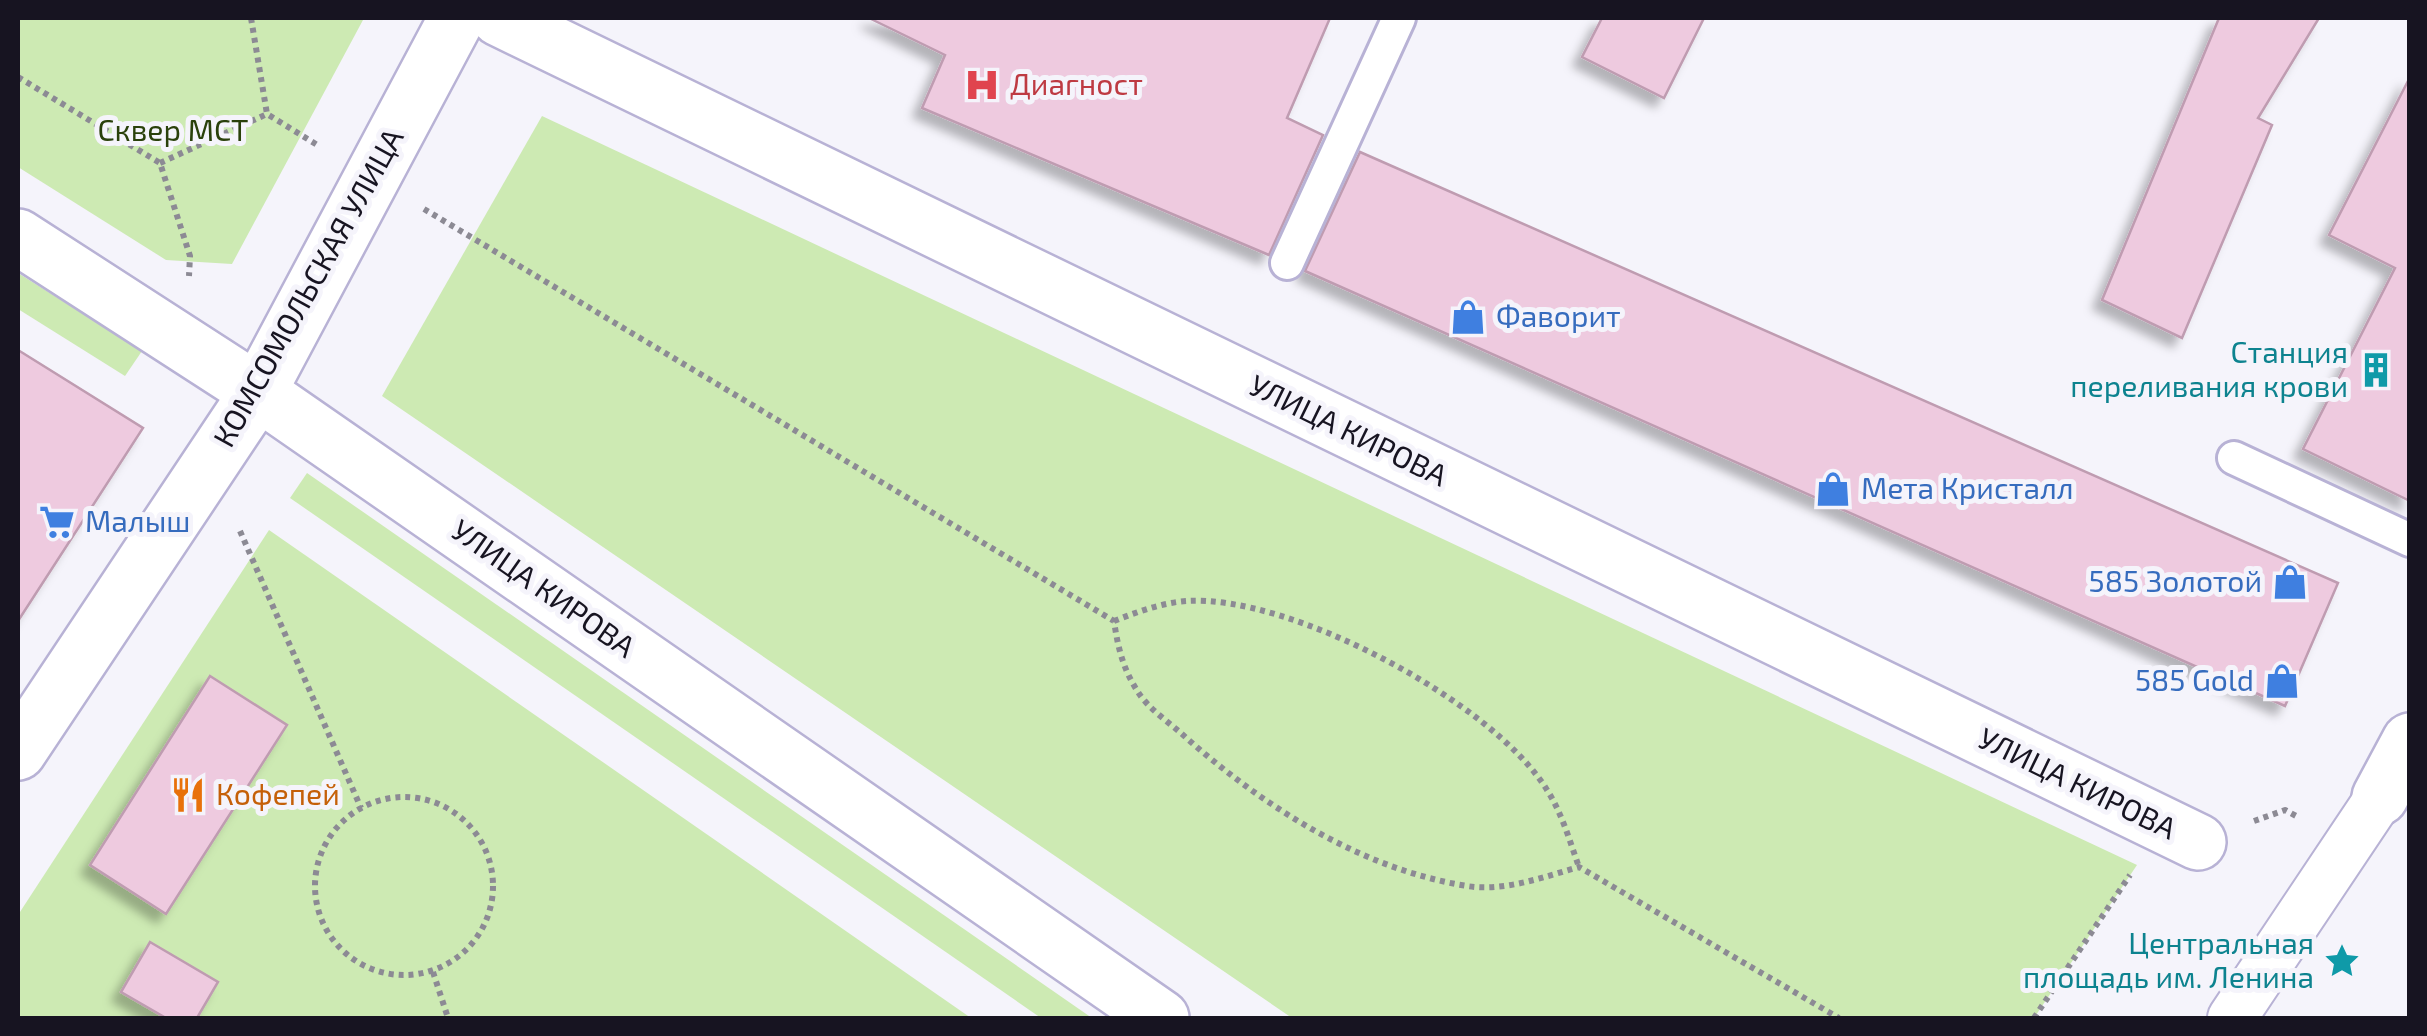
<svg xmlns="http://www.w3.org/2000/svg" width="2427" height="1036" viewBox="0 0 2427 1036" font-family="'Exo 2',sans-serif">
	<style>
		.green { fill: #cdeab3 }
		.building { fill: #eecadf; stroke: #bf9cb1; stroke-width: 2.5; filter: url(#shadow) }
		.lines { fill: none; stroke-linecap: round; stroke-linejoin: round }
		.service-casing { stroke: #b8b2d5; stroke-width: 38 }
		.pedestrian-casing { stroke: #b8b2d5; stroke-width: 52 }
		.minor-casing { stroke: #b8b2d5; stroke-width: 60 }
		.tertiary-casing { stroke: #b8b2d5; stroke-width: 60 }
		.secondary-casing { stroke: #b8b2d5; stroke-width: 60 }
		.path { stroke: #8c8a94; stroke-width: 6; stroke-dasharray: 5 5; stroke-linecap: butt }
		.service { stroke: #fff; stroke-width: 32 }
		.pedestrian { stroke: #fff; stroke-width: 48 }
		.minor { stroke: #fff; stroke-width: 55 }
		.tertiary { stroke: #fff; stroke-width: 55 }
		.secondary { stroke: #fff; stroke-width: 55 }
		.labels { text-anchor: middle; stroke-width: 10; stroke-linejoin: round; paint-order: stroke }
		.health-label { font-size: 30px; fill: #be3a42; stroke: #f5f4fb; text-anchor: start }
		.park-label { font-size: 30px; fill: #2a410b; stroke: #f5f4fb }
		.street-label { font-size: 30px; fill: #171421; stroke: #f5f4fb }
		.shop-label { font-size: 30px; fill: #366cbe; stroke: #f5f4fb; text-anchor: start }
		.culture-label { font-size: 30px; fill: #0d838f; stroke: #f5f4fb; text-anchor: end }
		.food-label { font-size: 30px; fill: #c56008; stroke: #f5f4fb; text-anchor: start }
	</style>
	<defs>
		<filter id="shadow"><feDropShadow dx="-9" dy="9" stdDeviation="5" flood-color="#0004"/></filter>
	</defs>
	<rect width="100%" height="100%" fill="#f5f4fb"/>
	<g class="green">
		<path d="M18 18H363V20L232 264 166 260 18 167Z"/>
		<path d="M542 116 2137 865 2034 1018H1292L382 396Z"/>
		<path d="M18 273 142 351 125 376 18 309Z"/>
		<path d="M307 473 1092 1018H1041L290 498Z"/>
		<path d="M269 530 971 1018H18V915Z"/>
	</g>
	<g class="building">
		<path d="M869 18H1330L1287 118 1323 135 1269 255 922 108 945 55Z"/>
		<path d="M1602 18H1704L1664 98 1582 57Z"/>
		<path d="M2219 18H2319L2258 118 2272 125 2182 338 2102 300Z"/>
		<path d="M2410 77V501L2303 449 2395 268 2329 235Z"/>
		<path d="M1360 152 2338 583 2285 706 1305 271Z"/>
		<path d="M18 350 143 428 18 621Z"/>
		<path d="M210 676 287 725 166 914 90 865Z"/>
		<path d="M150 942 218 982 197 1018H166L121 992Z"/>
	</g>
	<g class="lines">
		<defs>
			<g id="service">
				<path d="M1287 263 1399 18"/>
				<path d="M2234 458 2410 540"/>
			</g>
			<path id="pedestrian" d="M2232 1018 2380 797"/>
			<g id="minor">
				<path d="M499 18 2198 842"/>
				<path d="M258 392 1161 1018"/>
				<path d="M2380 797 2410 741"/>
			</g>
			<path id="tertiary" d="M18 237 258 392"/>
			<path id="secondary" d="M18 752 258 392 457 18"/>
		</defs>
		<use href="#service" class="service-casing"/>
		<use href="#pedestrian" class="pedestrian-casing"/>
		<use href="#minor" class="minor-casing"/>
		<use href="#tertiary" class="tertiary-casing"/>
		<use href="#secondary" class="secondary-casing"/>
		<g class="path">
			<path d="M251 18 267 114 319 146"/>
			<path d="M18 77 160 163 190 256 189 276"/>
			<path d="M160 163 267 114"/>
			<path d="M424 209 1114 621C1118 648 1123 669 1138 692 1148 708 1167 721 1182 734 1261 805 1360 869 1467 886 1504 892 1543 877 1579 867L1839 1018"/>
			<path d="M240 531 361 808"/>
			<path d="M1114 621C1137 612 1161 603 1186 601 1290 594 1493 702 1547 790 1562 813 1570 842 1579 867"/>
			<circle cx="404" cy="886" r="89"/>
			<path d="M2254 821 2285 810 2298 817"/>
			<path d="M433 972 448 1018"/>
			<path d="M2034 1018 2130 875"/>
		</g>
		<use href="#service" class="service"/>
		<use href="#pedestrian" class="pedestrian"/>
		<use href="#minor" class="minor"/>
		<use href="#tertiary" class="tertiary"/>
		<use href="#secondary" class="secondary"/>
	</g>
	<defs>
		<symbol id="hospital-bare" viewBox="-9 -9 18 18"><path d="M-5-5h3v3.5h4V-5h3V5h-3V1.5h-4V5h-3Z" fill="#e0444e" stroke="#f5f4fb" stroke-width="2.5" paint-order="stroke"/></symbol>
		<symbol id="shop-bare" viewBox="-9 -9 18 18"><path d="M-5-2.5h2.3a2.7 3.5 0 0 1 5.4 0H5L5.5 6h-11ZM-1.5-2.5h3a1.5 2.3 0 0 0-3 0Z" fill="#3f7fe0" stroke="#f5f4fb" stroke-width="2.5" paint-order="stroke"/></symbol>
		<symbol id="building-bare" viewBox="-9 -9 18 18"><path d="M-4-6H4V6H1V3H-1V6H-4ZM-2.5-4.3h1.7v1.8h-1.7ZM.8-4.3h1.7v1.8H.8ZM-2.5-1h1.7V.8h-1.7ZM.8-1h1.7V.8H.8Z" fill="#0f9aa8" stroke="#f5f4fb" stroke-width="2.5" paint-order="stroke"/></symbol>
		<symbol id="supermarket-bare" viewBox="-9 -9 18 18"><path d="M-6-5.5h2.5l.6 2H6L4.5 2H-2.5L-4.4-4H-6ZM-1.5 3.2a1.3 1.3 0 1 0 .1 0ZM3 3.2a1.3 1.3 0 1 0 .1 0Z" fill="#3f7fe0" stroke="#f5f4fb" stroke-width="2.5" paint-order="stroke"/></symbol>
		<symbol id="restaurant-bare" viewBox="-9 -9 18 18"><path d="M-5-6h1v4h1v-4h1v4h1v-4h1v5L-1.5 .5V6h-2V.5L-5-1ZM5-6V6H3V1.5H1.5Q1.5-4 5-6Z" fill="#e8710a" stroke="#f5f4fb" stroke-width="2.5" paint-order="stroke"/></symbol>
		<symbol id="sight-bare" viewBox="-9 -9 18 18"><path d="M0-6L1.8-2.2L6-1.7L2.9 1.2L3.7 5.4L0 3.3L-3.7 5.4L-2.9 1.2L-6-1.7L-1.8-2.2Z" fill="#0f9aa8" stroke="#f5f4fb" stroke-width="2.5" paint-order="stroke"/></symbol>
	</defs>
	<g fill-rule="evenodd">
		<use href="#hospital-bare" x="957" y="60" width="50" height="50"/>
		<use href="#shop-bare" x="1443" y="292" width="50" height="50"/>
		<use href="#building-bare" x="2351" y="345" width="50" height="50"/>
		<use href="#shop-bare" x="1808" y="464" width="50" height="50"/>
		<use href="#supermarket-bare" x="32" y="497" width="50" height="50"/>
		<use href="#shop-bare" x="2265" y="557" width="50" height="50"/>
		<use href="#shop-bare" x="2257" y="656" width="50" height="50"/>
		<use href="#restaurant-bare" x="163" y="770" width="50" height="50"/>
		<use href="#sight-bare" x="2317" y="936" width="50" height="50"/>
	</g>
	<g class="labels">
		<g class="health-label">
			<text x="1010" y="95">Диагност</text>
		</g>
		<g class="park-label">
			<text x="173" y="141">Сквер МСТ</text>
		</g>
		<g class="street-label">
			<text transform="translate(309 288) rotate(-61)" y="10">КОМСОМОЛЬСКАЯ УЛИЦА</text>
			<text transform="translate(1348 431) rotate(26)" y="10">УЛИЦА КИРОВА</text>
			<text transform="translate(543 589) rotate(35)" y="10">УЛИЦА КИРОВА</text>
			<text transform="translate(2077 784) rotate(26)" y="10">УЛИЦА КИРОВА</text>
		</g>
		<g class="shop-label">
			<text x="1496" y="327">Фаворит</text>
			<text x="1861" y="499">Мета Кристалл</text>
			<text x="85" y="532">Малыш</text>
			<text x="2262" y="592" text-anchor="end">585 Золотой</text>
			<text x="2254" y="691" text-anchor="end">585 Gold</text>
		</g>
		<g class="culture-label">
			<text x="2348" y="363">Cтанция<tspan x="2348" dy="34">переливания крови</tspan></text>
			<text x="2314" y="954">Центральная<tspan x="2314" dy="34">площадь им. Ленина</tspan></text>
		</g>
		<g class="food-label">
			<text x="216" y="805">Кофепей</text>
		</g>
	</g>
	<rect width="2427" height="1036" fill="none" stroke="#171421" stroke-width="40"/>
</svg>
